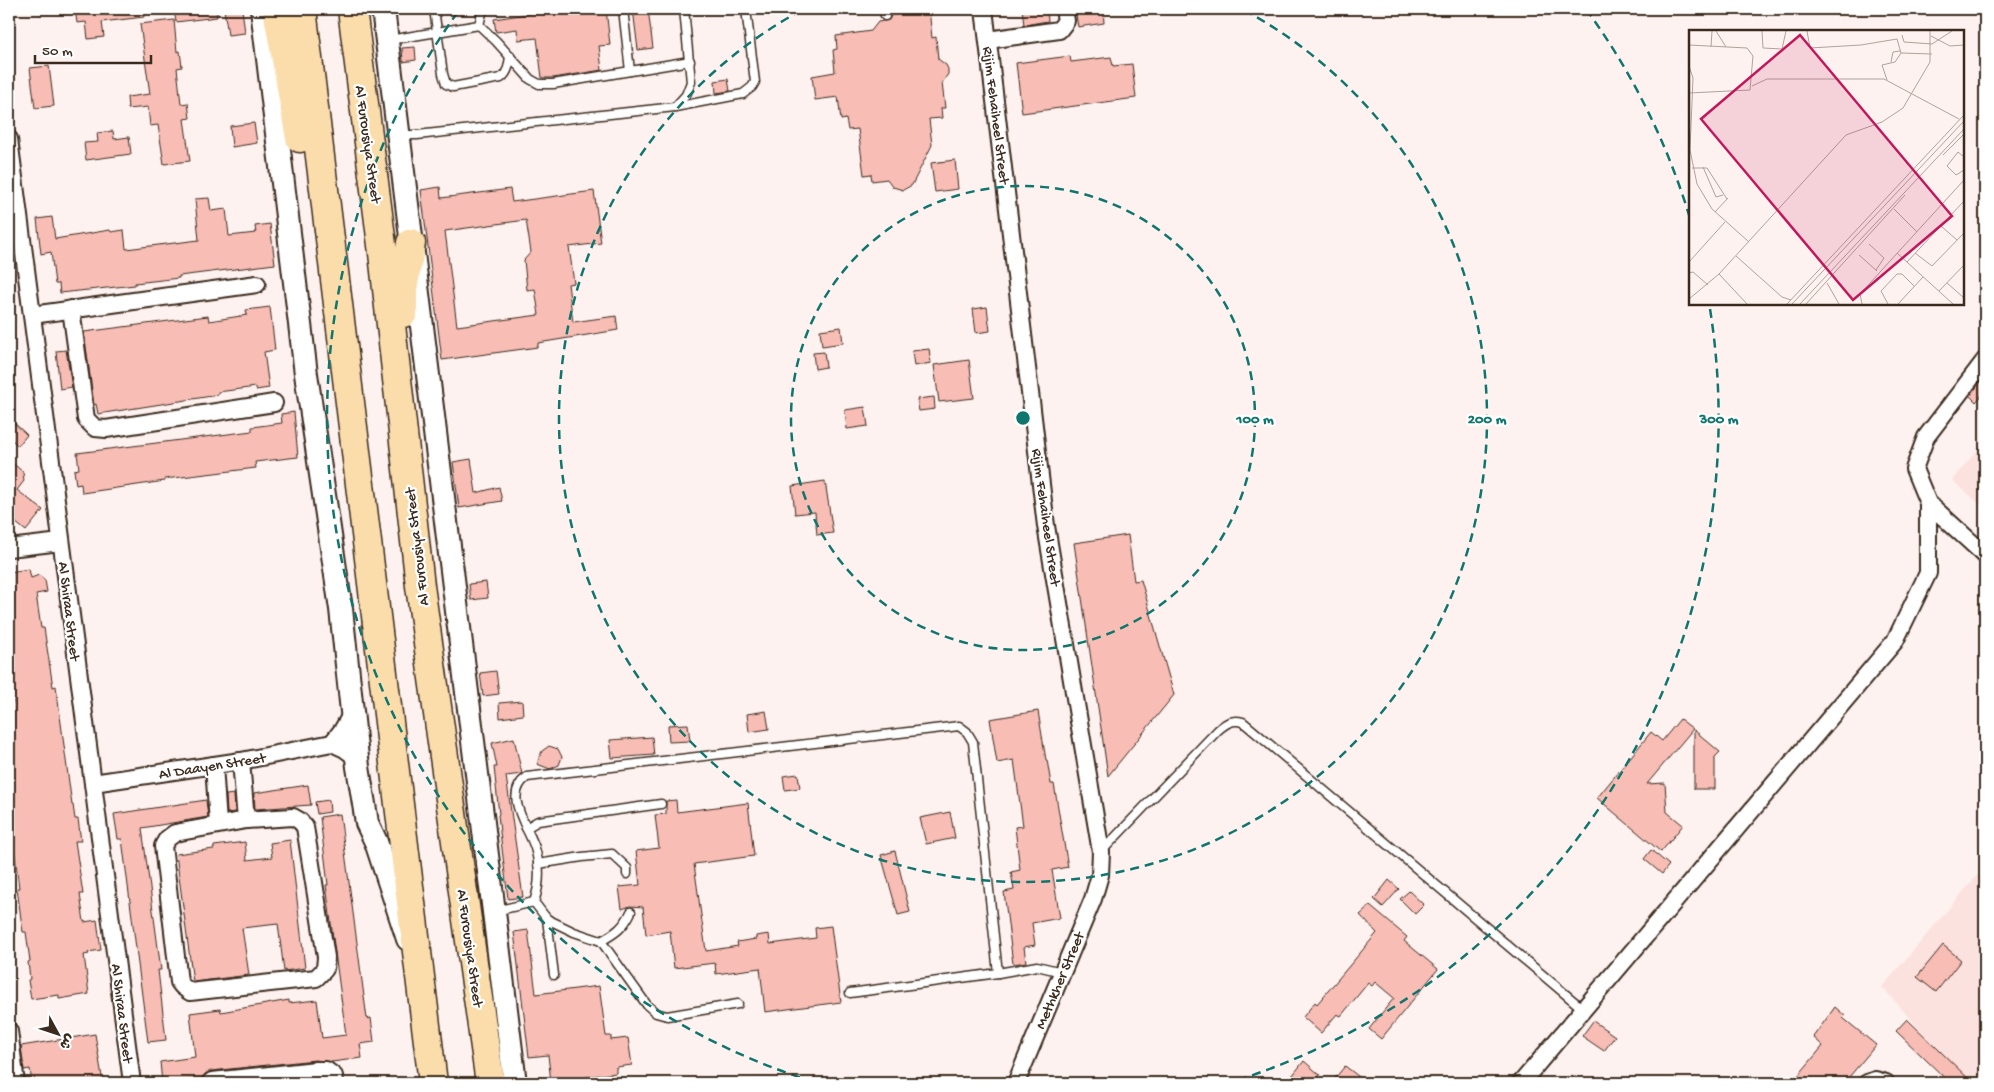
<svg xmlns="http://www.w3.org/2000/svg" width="1994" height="1092" viewBox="0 0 1994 1092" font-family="'Gochi Hand','Playpen Sans Arabic',sans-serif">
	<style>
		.built { fill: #fce2de }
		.building { fill: #f8bdb5; stroke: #3b2a1e; fill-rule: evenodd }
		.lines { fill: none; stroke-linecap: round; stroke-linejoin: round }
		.service-casing { stroke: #3b2a1e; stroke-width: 11 }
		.minor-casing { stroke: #3b2a1e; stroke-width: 20 }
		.secondary-casing { stroke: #3b2a1e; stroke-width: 26 }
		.trunk-casing { stroke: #3b2a1e; stroke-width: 31 }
		.service { stroke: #fff; stroke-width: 8 }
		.minor { stroke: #fff; stroke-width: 16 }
		.secondary { stroke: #fff; stroke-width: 22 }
		.trunk { stroke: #faddab; stroke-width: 28 }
		.ring { fill: none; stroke: #0f766e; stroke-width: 2.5; stroke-dasharray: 9 6 }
		.labels { text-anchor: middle; stroke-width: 4.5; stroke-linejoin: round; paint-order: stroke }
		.street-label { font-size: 15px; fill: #3b2a1e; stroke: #fff }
		.inset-road { fill: none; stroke: #b0a29c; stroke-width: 1 }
		.view { fill: #c2185b; fill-opacity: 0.15; stroke: #c2185b; stroke-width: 2.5 }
		.inset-edge { fill: none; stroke: #3b2a1e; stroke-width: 2.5 }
		.centre { fill: #0f766e; stroke: #fff; stroke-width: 2.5 }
		.ring-label { font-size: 15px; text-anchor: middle; font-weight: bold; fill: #0f766e; stroke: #fff; stroke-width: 4.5; stroke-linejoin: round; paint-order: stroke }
	</style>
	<rect width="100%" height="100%" fill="#fef2f0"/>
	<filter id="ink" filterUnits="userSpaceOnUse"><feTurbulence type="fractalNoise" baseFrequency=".02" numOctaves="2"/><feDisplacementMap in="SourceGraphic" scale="10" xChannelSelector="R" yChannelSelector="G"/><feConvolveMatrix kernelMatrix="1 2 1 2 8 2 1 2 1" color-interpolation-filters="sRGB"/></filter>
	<g filter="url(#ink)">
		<g class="built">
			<path d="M1985 441V509L1952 480Z"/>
			<path d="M1985 866V1083H1967L1882 987Z"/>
		</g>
		<g class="building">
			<path d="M75 9H143L144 17 102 22 104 37 88 39 86 22 77 23Z"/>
			<path d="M174 9H217V17L176 22Z"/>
			<path d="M224 9H242L245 33 228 35Z"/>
			<path d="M534 9H606L610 45 599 46 602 70 553 78H542L537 38 518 40 517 29 496 32 494 19 534 13Z"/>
			<path d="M633 9H648L653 48 638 50Z"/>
			<path d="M890 9H929L932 38 936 37 938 59 946 65 948 69V74L942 83 945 108H941L942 118 929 119 932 145 912 185 903 190 893 187 887 179 872 181 871 174 864 175 858 129 848 130 846 119 841 120 838 97 815 100 812 76 835 72 833 50 837 49 836 36 871 31 878 22 889 20 891 16Z"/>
			<path d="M1022 9H1047L1048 21 1024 25Z"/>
			<path d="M1075 9H1103L1104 23 1078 27Z"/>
			<path d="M174 20 177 52 180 51 182 67 177 68 181 104 188 103 190 118 184 119 190 161 164 164 158 125 150 126 148 107 128 109 127 97 150 94 140 24Z"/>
			<path d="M415 47 416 60 403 62 402 48Z"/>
			<path d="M1070 56 1071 62 1111 57 1113 66 1132 64 1136 98 1022 113 1016 63Z"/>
			<path d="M49 66 54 106 35 108 30 68Z"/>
			<path d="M728 79 730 91 716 93 715 81Z"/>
			<path d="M254 123 257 143 232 147 230 126Z"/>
			<path d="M113 131 114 139 129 137 131 154 86 160 84 143 98 142 97 133Z"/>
			<path d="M955 160 958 189 935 192 931 163Z"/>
			<path d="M440 187 441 198 510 189 512 202 594 191 601 243 569 247 574 283 568 284 573 322 616 316 618 330 538 343V347L442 360 421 190ZM526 220 531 252 524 260 527 290 535 289 539 315 457 326 445 231Z"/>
			<path d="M209 198 211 211 226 209 229 236 256 233 255 226 270 224 275 264 179 276V278L135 283V285L60 293 59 284H55L51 252 41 254 37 219 52 217 55 239 110 230 111 232 124 230 126 249 134 248 199 240 195 199Z"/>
			<path d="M270 307 275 350 264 352 269 388 256 390V387L218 392V395L98 414 96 404 94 405 84 332 208 316 209 321 247 315 246 310Z"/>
			<path d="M987 307 990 331 976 333 973 309Z"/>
			<path d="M841 327 843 343 822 346 820 330Z"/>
			<path d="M929 349 931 363 914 366 912 351Z"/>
			<path d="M66 350 72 387 60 389 56 351Z"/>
			<path d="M824 352 826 367 815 369 813 353Z"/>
			<path d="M969 360 974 398 939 402 934 365Z"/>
			<path d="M1985 376V392L1976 402 1970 396Z"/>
			<path d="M934 397 935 409 919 411 917 399Z"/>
			<path d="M865 407 868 426 847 429 845 410Z"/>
			<path d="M294 412 298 457 255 462 256 468 165 479V481L82 493 81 484 76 485 74 470 79 469 77 453 252 431V427L282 423 281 414Z"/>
			<path d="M9 418 27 435 18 446 9 437Z"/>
			<path d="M471 459 476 493 499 487 502 501 459 508 453 462Z"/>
			<path d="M9 460 23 472 24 481 17 490 43 510 26 531 9 517Z"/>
			<path d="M825 481 833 533 817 535 815 512 795 514 792 486Z"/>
			<path d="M1128 535 1134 581 1141 580 1174 695 1108 776 1074 543Z"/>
			<path d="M29 569 31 578 39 575 45 580 47 592 36 594 41 628H44L53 687 56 686 72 805H73L75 819H78L81 841H75L83 894H80L84 922 97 920 101 950 88 952 89 954 84 955 89 994 59 999V995L31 999 28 980 30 979 28 962 30 961 26 932H23L21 919 17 888H19L9 807V704L13 703 9 675V572Z"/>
			<path d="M486 582 488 598 471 600 469 584Z"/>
			<path d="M496 671 499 694 483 696 480 673Z"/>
			<path d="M522 701 523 715 500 718 499 703Z"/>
			<path d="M766 711 769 729 749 732 747 714Z"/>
			<path d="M1038 711 1046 760H1047L1051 784H1054L1068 867 1052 870 1060 918 1032 923 1035 945 1024 947 1026 962 1013 964 1004 892 1014 890 1011 872 1020 870 1015 827 1023 826 1014 760 997 763 990 719Z"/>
			<path d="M1680 719 1693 729 1647 784 1665 783 1667 812 1683 825 1661 852 1597 798 1651 732 1662 741Z"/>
			<path d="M688 724 690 741 669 742 668 725Z"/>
			<path d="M1694 730 1720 752 1715 757V789H1694Z"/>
			<path d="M652 737 654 755 612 758 610 740Z"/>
			<path d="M514 738 522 774 506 776 523 897 508 899 498 815 499 814 494 767H497L492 743Z"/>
			<path d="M549 746 558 749 562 757 559 765 550 769 537 764 542 751Z"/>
			<path d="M798 774 800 788 785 790 783 776Z"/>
			<path d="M308 785 311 805 255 809 254 793Z"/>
			<path d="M234 794 235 812 227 813 226 795Z"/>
			<path d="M206 800 208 817 142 828 161 970H158L166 1040 148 1042 122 839H118L114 814Z"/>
			<path d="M329 800 330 812 317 814 315 802Z"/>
			<path d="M676 800 677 812 748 803 754 856 694 864 706 951 738 946 737 942 756 939V936L769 934 770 944 816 938 815 928 831 926 841 1002 765 1012 760 968 716 974 715 963 674 968 670 931 646 935 643 907 630 906 622 909 619 887 640 885 636 851 659 848 655 815 666 814V801Z"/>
			<path d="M950 812 955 838 926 844 920 818Z"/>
			<path d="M340 814 367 1019 371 1018 374 1042 360 1044 362 1058 332 1062 315 1060 211 1071 205 1074 201 1079 162 1083 160 1062 195 1057 190 1013 220 1009 221 1012 289 1000V1003L317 1000 322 1038 346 1035 326 885H328L320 817Z"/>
			<path d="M290 840 305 968 284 971 278 924 242 928 249 975 193 982 176 854 214 849V846L245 842 247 860 272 857 270 843Z"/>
			<path d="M1651 850 1669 865 1662 874 1644 859Z"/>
			<path d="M895 851 910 912 898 915 881 855Z"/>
			<path d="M1389 880 1399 889 1383 907 1374 899Z"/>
			<path d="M1409 891 1424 905 1415 914 1400 899Z"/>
			<path d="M1370 906 1407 937 1404 941 1438 969 1381 1039 1369 1029 1394 998 1375 982 1372 986 1368 983 1341 1016 1337 1014 1321 1033 1303 1017 1315 1002 1317 1004 1377 933 1360 915Z"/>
			<path d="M528 930 536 994 599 986 606 1036H611V1040L628 1038 632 1065 616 1067V1073L551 1082 548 1055 529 1057 514 932Z"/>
			<path d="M1943 945 1961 960 1936 992 1917 977Z"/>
			<path d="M1835 1007 1845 1016 1843 1018 1876 1045 1844 1083H1792L1823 1046 1813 1037Z"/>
			<path d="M1907 1019 1973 1083H1950L1896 1031Z"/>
			<path d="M1593 1021 1615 1036 1604 1051 1582 1036Z"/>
			<path d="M95 1034 103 1083H32L30 1069 24 1070 21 1046Z"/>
			<path d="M1304 1061 1320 1075 1313 1083H1301L1292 1076Z"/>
			<path d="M1345 1066 1367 1083H1331Z"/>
		</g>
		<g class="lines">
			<defs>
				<g id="service">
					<path d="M434 9 443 74 446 84 453 87 501 78C508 73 509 65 510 56"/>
					<path d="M623 9 630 71"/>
					<path d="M884 9 885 16"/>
					<path d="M479 25 483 9"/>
					<path d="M389 40 479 25 496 41 530 79 539 84H553L690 61"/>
					<path d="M675 107 743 94 752 87 755 82 746 9"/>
					<path d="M400 135H417L675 107 686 95 691 82 684 9"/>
					<path d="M526 828 538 821 661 804"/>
					<path d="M1101 852 1218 730C1226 723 1232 719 1243 722L1583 1009"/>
					<path d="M538 864 582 857 612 854 627 868V874"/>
					<path d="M495 911 534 902"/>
					<path d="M547 919 574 932 601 941C616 933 624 927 631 912"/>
					<path d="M601 941 647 1005 656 1013 667 1016 738 1004"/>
					<path d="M554 975 547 919 534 902C540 885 540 865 535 848 528 826 502 795 527 777L959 726 967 732 973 742 998 973"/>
					<path d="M850 993 998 973 1037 966 1062 972"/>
				</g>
				<g id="minor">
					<path d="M984 9 1046 526 1101 852 1100 875 1093 899 1016 1083"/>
					<path d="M988 40 1059 30 1066 21 1064 9"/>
					<path d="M9 139 132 1083"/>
					<path d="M71 309 86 419 95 428 106 429 274 403"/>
					<path d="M32 315 257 284"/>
					<path d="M1985 360 1926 437 1914 469 1928 503 1985 555"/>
					<path d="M9 548 61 542"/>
					<path d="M332 743 343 729 352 713"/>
					<path d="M241 761 246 820"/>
					<path d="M214 765 218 824"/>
					<path d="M93 783 241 761 332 743 345 749 357 758"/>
					<path d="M293 817 300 821 305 827 326 957 325 969 316 978 190 992 182 986 179 982 163 846 167 839 175 833 246 820Z"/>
					<path d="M9 1031 16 1083"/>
					<path d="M210 1083 212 1081 316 1070H326L334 1076 335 1083"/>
					<path d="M1521 1083 1895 641 1928 573V503"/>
					<path d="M1867 1083 1875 1080 1886 1083"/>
				</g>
				<g id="secondary">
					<path d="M262 9 306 374 341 609 358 767 367 823 376 842 408 939"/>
					<path d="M383 9 515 1083"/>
				</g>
				<g id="trunk">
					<path d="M277 9 300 138"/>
					<path d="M302 9 433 1083"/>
					<path d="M352 9 383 253 420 586 490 1083"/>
					<path d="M403 313V289L411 243"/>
				</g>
			</defs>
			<use href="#service" class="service-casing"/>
			<use href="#minor" class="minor-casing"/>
			<use href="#secondary" class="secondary-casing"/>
			<use href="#trunk" class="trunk-casing"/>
			<use href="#service" class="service"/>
			<use href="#minor" class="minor"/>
			<use href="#secondary" class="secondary"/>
			<use href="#trunk" class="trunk"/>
		</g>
	</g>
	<g class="ring">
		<circle cx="1023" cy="418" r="232"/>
		<path d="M1244 10A464 464 0 1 1 802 10"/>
		<path d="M814 1082A696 696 0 0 1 460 9M1586 9A696 696 0 0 1 1689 215M1710 309A696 696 0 0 1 1232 1082"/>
	</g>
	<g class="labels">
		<g class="street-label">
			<text transform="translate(997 115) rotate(83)" y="5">Rijim Fehaiheel Street</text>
			<text transform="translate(369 144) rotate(82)" y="5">Al Furousiya Street</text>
			<text transform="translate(1047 517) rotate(82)" y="5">Rijim Fehaiheel Street</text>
			<text transform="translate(416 547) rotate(-97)" y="5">Al Furousiya Street</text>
			<text transform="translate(70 611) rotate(83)" y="5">Al Shiraa Street</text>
			<text transform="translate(212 765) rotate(-9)" y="5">Al Daayen Street</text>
			<text transform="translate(471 948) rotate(82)" y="5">Al Furousiya Street</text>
			<text transform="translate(1059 980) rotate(-67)" y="5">Methkher Street</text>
			<text transform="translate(123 1013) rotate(83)" y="5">Al Shiraa Street</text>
		</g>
	</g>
	<g transform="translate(1689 30)">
		<rect width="275" height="275" fill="#fef2f0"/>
		<path class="inset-road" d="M27 1 37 17M73 1 74 18 93 19 97 1M118 1 121 18 172 15 208 9 212 23 243 24M213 5 215 12 243 14 263 1M242 6 261 16 275 15M0 15 58 18 64 26 61 60 0 63M22 17 23 1M202 32 204 22 211 21M0 36 4 48 1 120 8 154 23 179 60 212M198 50 193 35 206 32 212 23M63 56 78 49H195L270 89M254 125 275 104M275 127 269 122 258 136 267 145 275 140M14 137 27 167 34 165M3 138H18L38 169M205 179 228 202M26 182 39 168M252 196 268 210M180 214 195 228 187 240M208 223 264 274M226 223 243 236 275 203M170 225 188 241M47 226 93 267 102 270M0 232 36 192M218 232 275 171M0 243 4 242 19 255M30 244 58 274M138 253 150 274M258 253 274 267M250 261 275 235M0 269 30 244 157 105 193 92 214 78 241 32V1M98 274 275 85M103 274 275 91M111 274 275 99M117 274 216 165M173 274 171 264 275 150M199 274 192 261 208 244H213L225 256M209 274 234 247"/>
		<path class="view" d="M111 5 263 186 164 270 12 89Z"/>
		<rect width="275" height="275" class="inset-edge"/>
	</g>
	<circle cx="1023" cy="418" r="8" class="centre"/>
	<g class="ring-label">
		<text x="1255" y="423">100 m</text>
		<text x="1487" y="423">200 m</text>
		<text x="1719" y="423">300 m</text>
	</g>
	<rect width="1994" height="1092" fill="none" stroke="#fff" stroke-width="30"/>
	<rect x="15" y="15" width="1964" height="1062" fill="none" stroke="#3b2a1e" stroke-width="2" filter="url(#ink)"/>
	<g transform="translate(58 1034) rotate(130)" stroke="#ffffff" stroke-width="4" paint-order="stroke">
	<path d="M0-4L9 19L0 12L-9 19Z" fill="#3b2a1e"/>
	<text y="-8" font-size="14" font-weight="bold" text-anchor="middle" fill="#3b2a1e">ش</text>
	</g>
	<path d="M35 55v8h116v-8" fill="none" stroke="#3b2a1e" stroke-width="2.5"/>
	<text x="42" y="55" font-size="15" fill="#3b2a1e" stroke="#ffffff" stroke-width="4" paint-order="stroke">50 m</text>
</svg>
